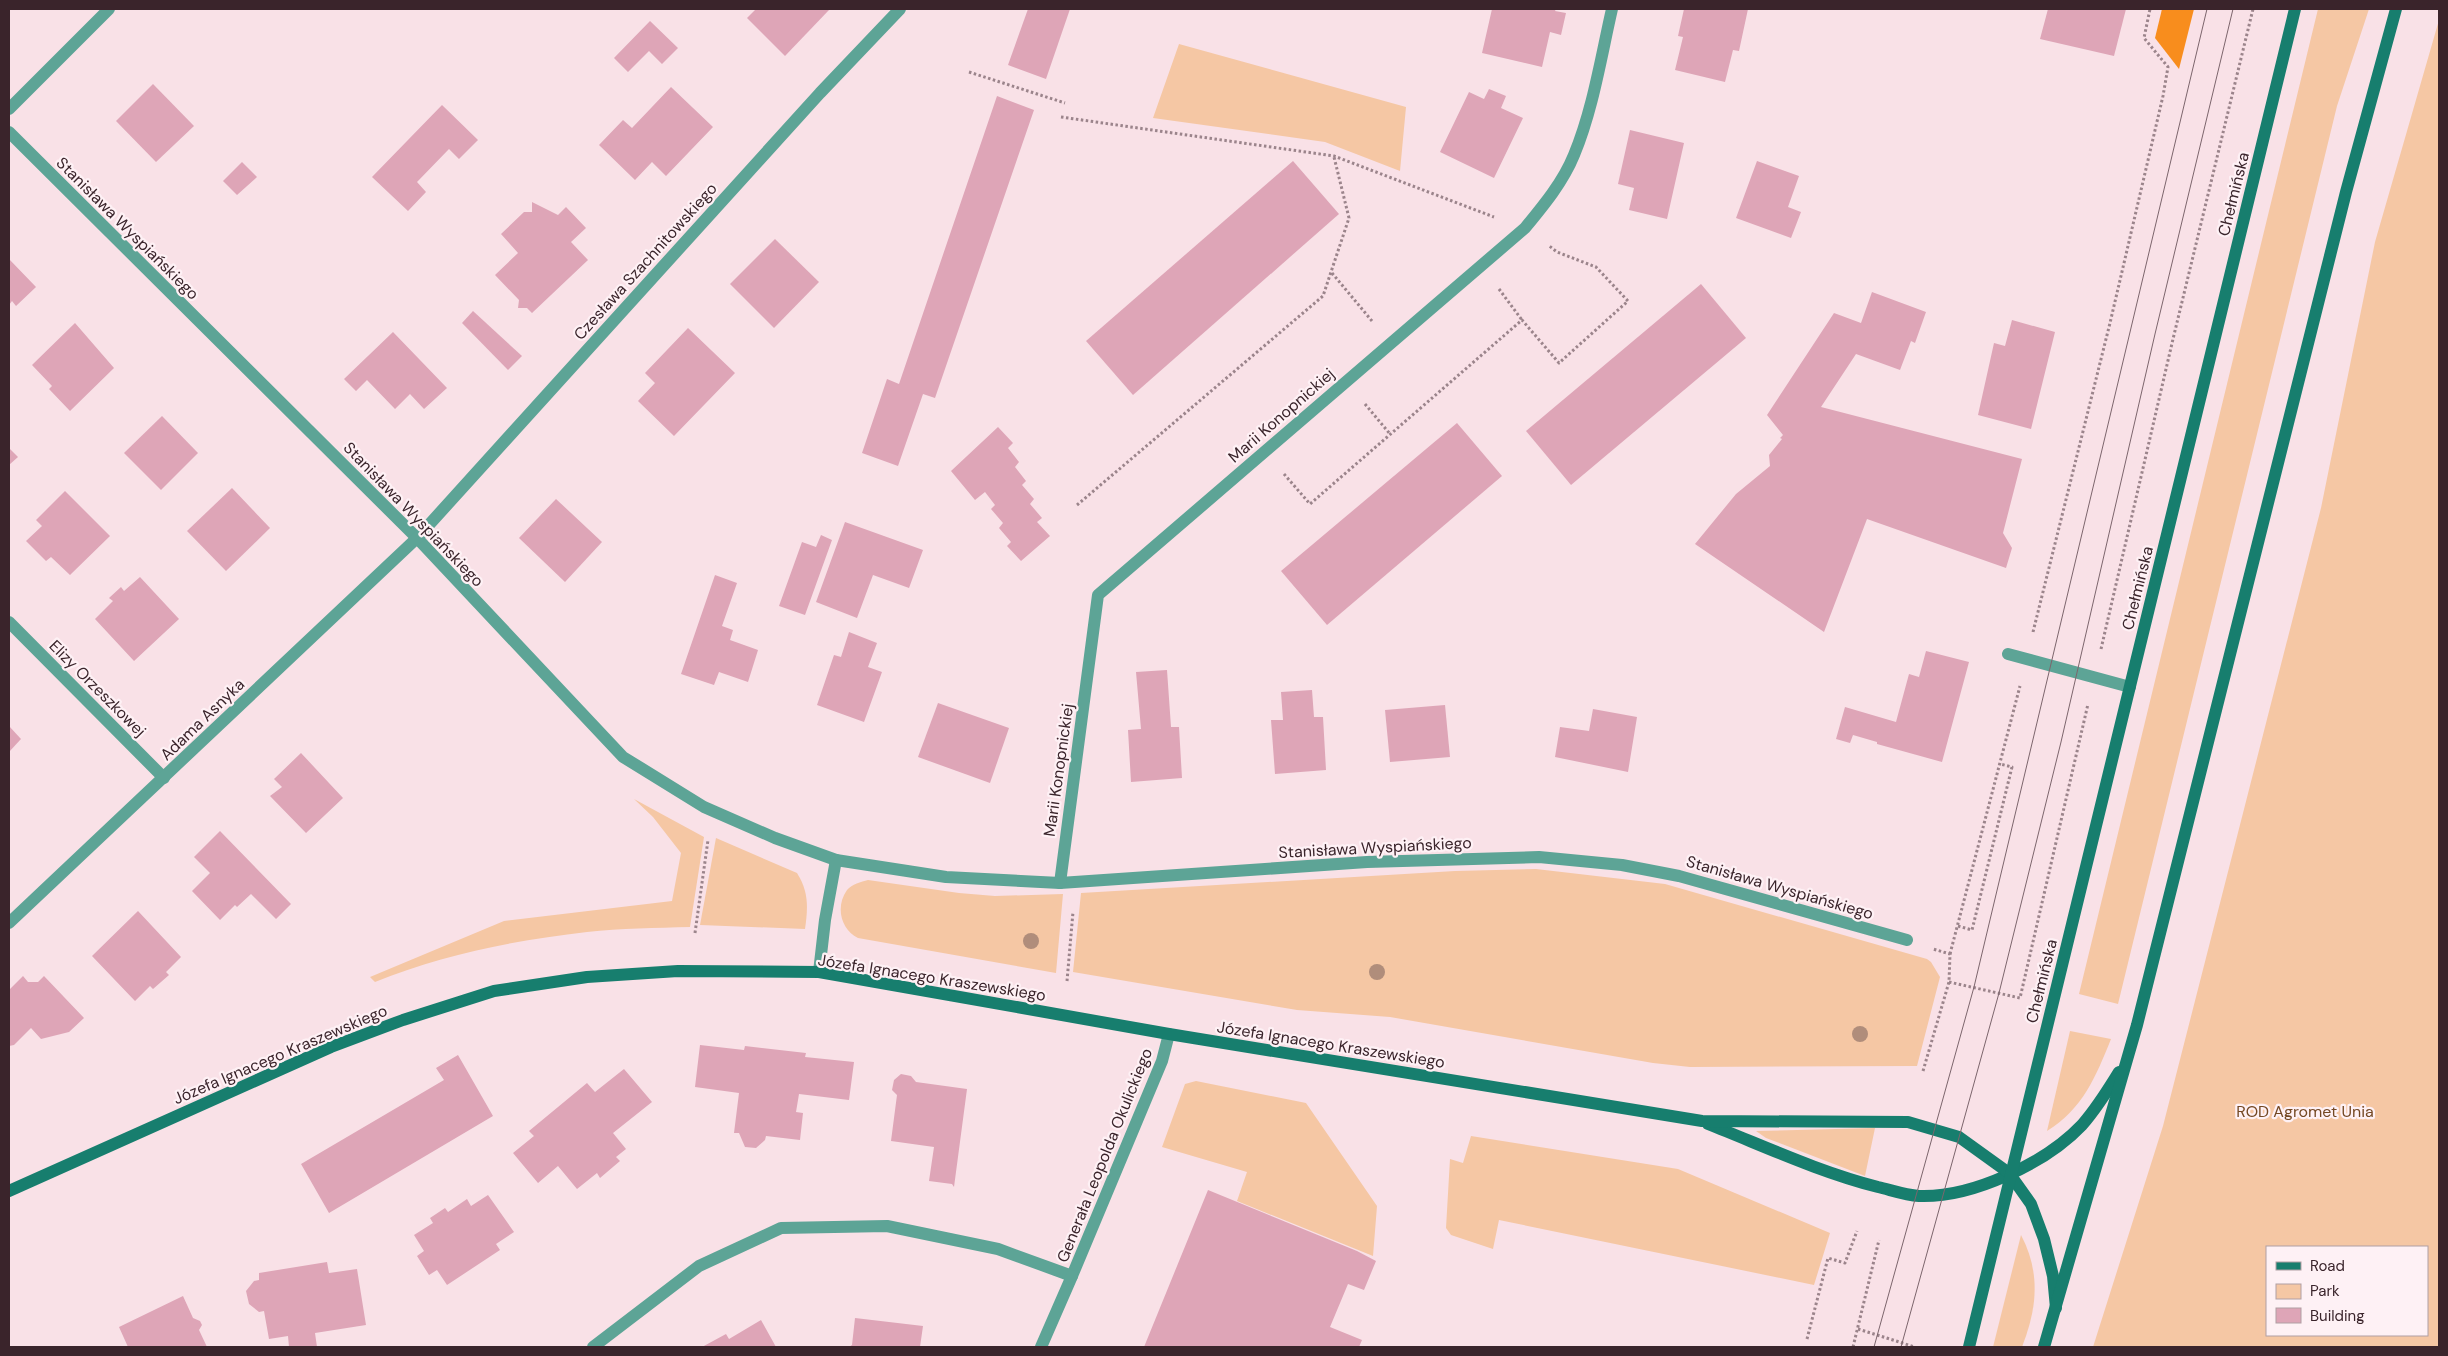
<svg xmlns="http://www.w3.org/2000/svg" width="2448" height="1356" viewBox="0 0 2448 1356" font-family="'DM Sans',sans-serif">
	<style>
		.green { fill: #f5c7a4; fill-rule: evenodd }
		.forest { fill: #f88d1d }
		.building { fill: #dea5b7 }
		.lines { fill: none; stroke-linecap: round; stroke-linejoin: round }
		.path { stroke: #9b848b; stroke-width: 3; stroke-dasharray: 2.5 2.5; stroke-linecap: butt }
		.lane { stroke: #5da496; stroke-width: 12 }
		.street { stroke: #5da496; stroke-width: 12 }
		.secondary { stroke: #177e6e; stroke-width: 12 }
		.tram { stroke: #7c656c; stroke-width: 1 }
		.tree { fill: #b08d7b }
		.labels { text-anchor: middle; stroke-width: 4.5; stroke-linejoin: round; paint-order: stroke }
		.street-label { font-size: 16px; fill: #3a242b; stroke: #fef1f5 }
		.park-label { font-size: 16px; fill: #744823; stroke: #fef1f5 }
	</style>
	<rect width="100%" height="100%" fill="#f9e1e7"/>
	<g class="green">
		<path d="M2318 9H2369L2337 106 2118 1004 2079 994Z"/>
		<path d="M2439 20V1347H2093L2163 1126 2321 508 2375 242ZM2267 1247H2427V1335H2267Z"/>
		<path d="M1179 44 1406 107 1400 171 1325 142 1153 118Z"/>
		<path d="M634 799 704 837 690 927C656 928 621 928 587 932 516 940 441 955 375 982L370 977 504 921 672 901 681 853 653 817Z"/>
		<path d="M716 838 797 873C809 892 808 908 805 929L700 925Z"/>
		<path d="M1536 869 1665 884 1927 959 1931 962 1940 977 1917 1066 1690 1067 1653 1063 1390 1017 1297 1010 1073 972 1081 893 1455 871Z"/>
		<path d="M868 880 959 893 995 896 1063 894 1056 973 858 938C841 930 835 907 847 890 852 884 861 882 868 880Z"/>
		<path d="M2070 1031 2111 1039C2096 1076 2083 1109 2047 1131Z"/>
		<path d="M1196 1081 1306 1103 1377 1206 1373 1256 1237 1201 1247 1172 1162 1147 1185 1084Z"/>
		<path d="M1875 1128 1865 1176 1766 1138 1756 1131Z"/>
		<path d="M1471 1136 1678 1169 1830 1233 1814 1285 1499 1220 1493 1249 1451 1235 1446 1228 1450 1159 1463 1163Z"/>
		<path d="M2021 1235C2041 1273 2037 1309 2022 1347H1993Z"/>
	</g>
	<path class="forest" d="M2162 9H2194L2179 69 2155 38Z"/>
	<g class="building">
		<path d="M756 9H828L829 10 785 56 747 18Z"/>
		<path d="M1028 9H1070L1046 79 1008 65Z"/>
		<path d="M1492 9H1556L1555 11 1566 13 1561 35 1550 32 1542 67 1482 53Z"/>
		<path d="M1684 9H1748L1739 51 1733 50 1725 82 1675 70 1683 37 1678 36Z"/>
		<path d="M2048 9H2126L2114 56 2040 39Z"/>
		<path d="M650 21 678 48 662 64 649 51 628 72 614 58Z"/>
		<path d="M153 84 194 126 156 162 116 121Z"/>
		<path d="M671 87 713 127 666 176 652 162 635 180 599 145 623 120 632 128Z"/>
		<path d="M1489 89 1506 96 1501 108 1523 118 1494 178 1440 152 1469 92 1484 99Z"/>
		<path d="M997 96 1034 110 935 398 923 394 898 466 862 453 887 379 899 384Z"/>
		<path d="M442 105 478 140 459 159 449 149 417 182 426 192 408 211 372 177Z"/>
		<path d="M1630 130 1684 143 1667 219 1629 210 1634 188 1618 184Z"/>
		<path d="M1293 161 1339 214 1133 395 1086 341Z"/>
		<path d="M1757 161 1799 176 1788 207 1801 212 1791 238 1736 218Z"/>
		<path d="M242 162 257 177 237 195 223 181Z"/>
		<path d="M532 202 558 215 566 207 586 228 571 242 588 260 532 313 527 308H518L519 300 495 275 518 253 501 234 524 212H532Z"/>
		<path d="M775 239 819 282 774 328 730 284Z"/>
		<path d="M9 259 36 287 16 306 12 301 9 305Z"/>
		<path d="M1701 284 1746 338 1571 485 1526 431Z"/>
		<path d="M1872 292 1926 312 1915 343 1911 341 1900 370 1856 354 1821 407 2022 459 2003 533 2012 548 2006 568 1867 519 1824 632 1695 544 1736 494 1770 466 1769 455 1782 439 1780 438 1783 435 1767 415 1834 313 1861 323Z"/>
		<path d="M473 311 522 356 508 370 462 323Z"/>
		<path d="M2012 320 2055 332 2031 429 1978 415 1994 343 2005 346Z"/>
		<path d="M75 323 114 368 70 411 49 389 52 386 32 365Z"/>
		<path d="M688 328 735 373 674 436 638 401 655 383 645 373Z"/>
		<path d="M393 332 447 388 424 409 410 394 395 409 367 380 356 391 344 379Z"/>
		<path d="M162 416 198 453 161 490 124 453Z"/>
		<path d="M1457 423 1502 476 1327 625 1281 571Z"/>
		<path d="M998 427 1013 443 1008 448 1019 462 1015 467 1026 481 1022 485 1034 499 1030 504 1042 518 1037 522 1050 536 1021 561 1007 546 1011 542 999 528 1003 523 991 509 995 505 985 492 975 500 951 471Z"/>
		<path d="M9 448 18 457 9 465Z"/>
		<path d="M232 488 270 528 226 571 187 531Z"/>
		<path d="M65 491 110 536 70 575 51 557 46 561 26 541 42 526 36 520Z"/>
		<path d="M556 499 602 542 565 582 519 538Z"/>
		<path d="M845 522 923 550 909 588 873 575 857 618 816 602Z"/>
		<path d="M821 535 832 540 805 615 779 606 802 542 816 547Z"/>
		<path d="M715 575 737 583 722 626 733 630 730 640 758 650 748 682 719 672 714 685 681 674Z"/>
		<path d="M140 577 179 619 134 661 95 619 113 601 109 598 121 587 124 591Z"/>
		<path d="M849 632 877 643 868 667 882 672 864 722 817 705 834 655 841 657Z"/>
		<path d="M1926 651 1969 662 1942 762 1877 744V742L1853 735 1850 743 1836 739 1845 707 1896 722 1909 674 1919 677Z"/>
		<path d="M1167 670 1171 727H1179L1182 778 1131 782 1128 730 1141 729 1136 672Z"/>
		<path d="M1312 690 1314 717H1323L1326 770 1275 774 1271 720H1283L1281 692Z"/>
		<path d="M938 703 1009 728 990 783 918 757Z"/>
		<path d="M1445 705 1450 757 1390 762 1385 710Z"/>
		<path d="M1593 709 1637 717 1628 772 1555 757 1560 727 1589 731Z"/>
		<path d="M9 726 21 739 9 752Z"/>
		<path d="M301 753 343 798 306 833 270 796 282 787 274 779Z"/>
		<path d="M220 831 291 904 276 919 251 894 237 907 235 905 220 920 192 891 210 873 194 857Z"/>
		<path d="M138 911 181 957 166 972 169 975 153 989 150 986 135 1001 92 956Z"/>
		<path d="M23 976 28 982H38L44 976 84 1018 69 1032 41 1039 31 1028 14 1045 9 1046V990Z"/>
		<path d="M700 1045 744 1050 745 1046 806 1053 805 1057 854 1062 849 1100 799 1094 796 1112 803 1113 800 1140 766 1136 765 1140 756 1148 745 1147 739 1133H734L739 1093 695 1087Z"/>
		<path d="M458 1055 493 1116 329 1213 301 1164 444 1080 436 1068Z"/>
		<path d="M624 1069 652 1102 613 1133 626 1149 616 1157 620 1161 600 1178 597 1173 577 1189 558 1166 538 1183 513 1153 534 1136 529 1131 587 1083 595 1092Z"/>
		<path d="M901 1074 911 1076 916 1082 967 1089 954 1187 952 1184 929 1181 934 1147 891 1141 897 1095 892 1090 894 1080Z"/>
		<path d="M1208 1190 1357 1251 1376 1261 1364 1290 1348 1284 1330 1327 1362 1340 1359 1347H1144Z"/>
		<path d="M488 1195 514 1232 496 1244 500 1250 447 1285 437 1270 429 1275 417 1256 424 1251 414 1235 433 1223 430 1218 445 1208 448 1212 467 1199 471 1206Z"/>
		<path d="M327 1262 329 1273 357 1269 366 1325 315 1333 317 1347H289L288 1336 269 1339 264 1311 259 1312 249 1304 246 1291 254 1281 259 1280V1273Z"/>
		<path d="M183 1296 193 1318 200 1321 202 1325 199 1330 207 1347H128L119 1327Z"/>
		<path d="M855 1318 923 1326 920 1347H849L852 1345Z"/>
		<path d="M761 1320 776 1347H702L726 1334 729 1339Z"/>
	</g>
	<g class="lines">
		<g class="path">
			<path d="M969 72 1065 103"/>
			<path d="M1061 117 1334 156 1494 217"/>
			<path d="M1332 273 1372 321"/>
			<path d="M1499 289 1522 320"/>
			<path d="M1365 404 1390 434"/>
			<path d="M1284 474 1310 504 1522 320 1559 363 1628 301 1596 267 1557 252 1548 245"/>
			<path d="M1077 505 1323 296 1349 218 1334 157"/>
			<path d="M2033 632 2110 323 2163 96 2168 67 2144 38 2150 9"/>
			<path d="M2101 649 2173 339 2253 9"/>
			<path d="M1958 926 1972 930 1974 922 2012 767 2000 764"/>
			<path d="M695 933 708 840"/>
			<path d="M1950 954 2020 686"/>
			<path d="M1067 981 1073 912"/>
			<path d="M1949 982 2020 998 2088 704"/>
			<path d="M1923 1071 1949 982 1950 954 1933 949"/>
			<path d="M1858 1329 1915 1347"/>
			<path d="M1807 1339 1828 1258 1845 1263 1857 1231"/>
			<path d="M1853 1347 1879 1240"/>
		</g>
		<path class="lane" d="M2008 654 2130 687"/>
		<g class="street">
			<path d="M9 109 109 9"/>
			<path d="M9 132 417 538 623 757 704 807 775 838 836 860 946 877 1060 883 1367 862 1539 857 1622 865 1679 876 1907 940"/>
			<path d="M9 622 164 778"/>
			<path d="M1060 883 1098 595 1525 228C1544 205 1563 182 1574 155 1593 109 1601 57 1612 9"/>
			<path d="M9 923 417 538 820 93 900 9"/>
			<path d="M819 972 825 920 836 860"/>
			<path d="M593 1347 699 1266 781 1228 887 1226 998 1249 1072 1276 1162 1061 1169 1034"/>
			<path d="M1041 1347 1072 1276"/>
		</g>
		<g class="secondary">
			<path d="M1708 1124C1764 1146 1819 1172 1878 1187 1891 1190 1905 1195 1919 1196 1972 1198 2046 1163 2082 1125 2096 1109 2108 1090 2119 1072"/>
			<path d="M9 1191 331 1047 403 1020 494 991 587 977 678 971 819 972 1169 1034 1702 1121 1908 1122 1959 1137 2009 1173 2031 1204 2044 1239 2053 1276 2056 1308"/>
			<path d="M1969 1347 2295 9"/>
			<path d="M2044 1347 2137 1025 2346 192 2396 9"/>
		</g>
		<g class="tram">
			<path d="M1874 1347 1974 987 2207 9"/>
			<path d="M1901 1347 1999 993 2061 742 2155 334 2233 9"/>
		</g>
	</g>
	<g class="tree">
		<circle cx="1031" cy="941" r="8"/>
		<circle cx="1377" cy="972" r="8"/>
		<circle cx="1860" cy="1034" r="8"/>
	</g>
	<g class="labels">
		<g class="street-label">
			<text transform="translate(2233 194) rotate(-76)" y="6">Chełmińska</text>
			<text transform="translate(128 228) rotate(45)" y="6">Stanisława Wyspiańskiego</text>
			<text transform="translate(645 261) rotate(-48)" y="6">Czesława Szachnitowskiego</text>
			<text transform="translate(1281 415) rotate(-41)" y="6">Marii Konopnickiej</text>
			<text transform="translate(414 514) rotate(46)" y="6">Stanisława Wyspiańskiego</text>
			<text transform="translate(2137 588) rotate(-76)" y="6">Chełmińska</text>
			<text transform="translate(98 688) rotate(45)" y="6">Elizy Orzeszkowej</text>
			<text transform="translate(202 719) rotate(-44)" y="6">Adama Asnyka</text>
			<text transform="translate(1058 770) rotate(-82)" y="6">Marii Konopnickiej</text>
			<text transform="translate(1375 847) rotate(-3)" y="6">Stanisława Wyspiańskiego</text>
			<text transform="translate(1780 887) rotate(16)" y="6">Stanisława Wyspiańskiego</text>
			<text transform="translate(932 977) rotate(9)" y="6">Józefa Ignacego Kraszewskiego</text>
			<text transform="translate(2041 981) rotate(-76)" y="6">Chełmińska</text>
			<text transform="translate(1331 1044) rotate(9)" y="6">Józefa Ignacego Kraszewskiego</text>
			<text transform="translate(280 1054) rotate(-23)" y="6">Józefa Ignacego Kraszewskiego</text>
			<text transform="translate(1104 1155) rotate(-68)" y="6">Generała Leopolda Okulickiego</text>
		</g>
		<g class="park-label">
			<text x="2305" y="1117">ROD Agromet Unia</text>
		</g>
	</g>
	<rect width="2448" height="1356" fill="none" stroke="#3a242b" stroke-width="20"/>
	<rect x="2266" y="1246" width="162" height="90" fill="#fef1f5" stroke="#b09fa4"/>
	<rect x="2276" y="1262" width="25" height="8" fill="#177e6e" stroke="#b09fa4"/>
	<text x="2310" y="1271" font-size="15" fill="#3a242b">Road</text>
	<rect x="2276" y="1284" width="25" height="15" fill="#f5c7a4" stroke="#b09fa4"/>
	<text x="2310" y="1296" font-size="15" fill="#3a242b">Park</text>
	<rect x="2276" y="1308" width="25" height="15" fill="#dea5b7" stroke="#b09fa4"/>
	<text x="2310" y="1321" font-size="15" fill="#3a242b">Building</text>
</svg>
